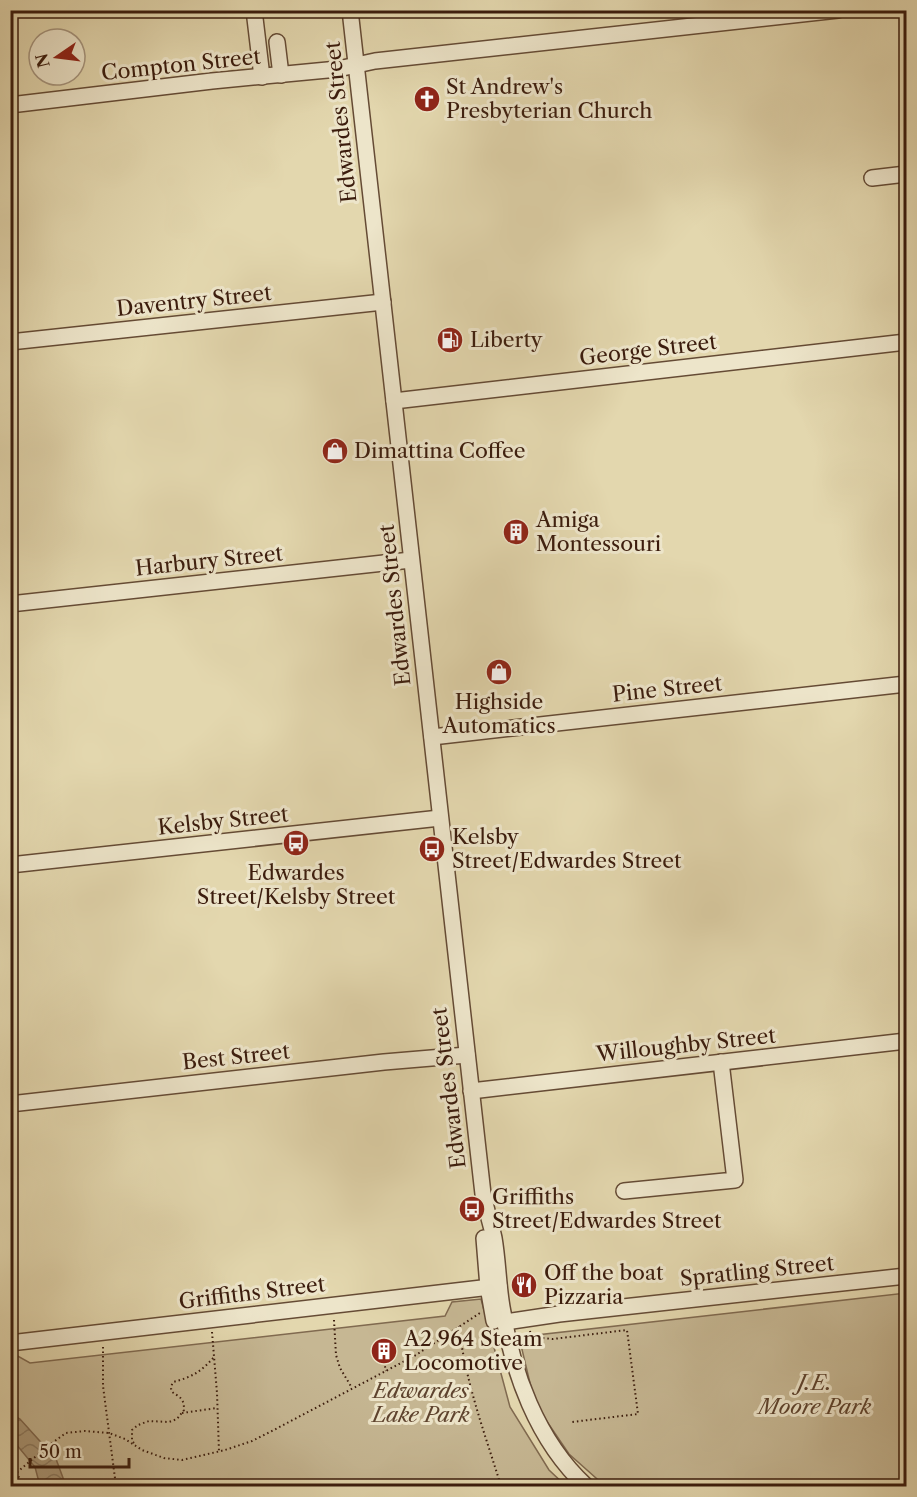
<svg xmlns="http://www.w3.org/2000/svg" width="917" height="1497" viewBox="0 0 917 1497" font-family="'Libre Caslon Text',serif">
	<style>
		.green { fill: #c6b793; stroke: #806a50; stroke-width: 1.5 }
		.water { fill: url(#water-waves); stroke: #7e664d; stroke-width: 1.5 }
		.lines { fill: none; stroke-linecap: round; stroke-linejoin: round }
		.minor-casing { stroke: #654b35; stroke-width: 18 }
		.path { stroke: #3b1c0d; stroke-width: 2; stroke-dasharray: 1.5 3; stroke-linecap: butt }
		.minor { stroke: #ede5ca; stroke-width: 15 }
		.labels { text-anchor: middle; stroke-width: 6; stroke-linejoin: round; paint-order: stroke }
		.street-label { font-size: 21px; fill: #3b1c0d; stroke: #ede5ca }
		.poi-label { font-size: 21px; fill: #3b1c0d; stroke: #ede5ca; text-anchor: start }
		.park-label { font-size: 21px; font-style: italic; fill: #5e432e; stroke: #ede5ca }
	</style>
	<defs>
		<pattern id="water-waves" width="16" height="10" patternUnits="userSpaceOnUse" patternTransform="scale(1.5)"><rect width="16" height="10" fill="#aa9777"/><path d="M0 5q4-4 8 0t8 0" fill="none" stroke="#8c7a60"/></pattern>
	</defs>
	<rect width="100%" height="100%" fill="#e3d7ae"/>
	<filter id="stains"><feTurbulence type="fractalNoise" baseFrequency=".00333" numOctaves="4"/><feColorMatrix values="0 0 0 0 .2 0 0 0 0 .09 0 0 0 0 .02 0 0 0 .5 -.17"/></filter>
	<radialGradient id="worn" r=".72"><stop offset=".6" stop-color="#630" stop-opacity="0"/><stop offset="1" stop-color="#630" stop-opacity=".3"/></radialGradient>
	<g class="green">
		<path d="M906 1293V1486H605L569 1454 535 1404 519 1337Z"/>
		<path d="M481 1299 510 1407 549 1470 566 1486H11V1356L16 1355 30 1363 445 1316 452 1302Z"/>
	</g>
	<path class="water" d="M11 1414 20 1419 56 1459 66 1486H40L35 1467 11 1438Z"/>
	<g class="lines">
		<defs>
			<g id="minor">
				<path d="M254 10 262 77"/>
				<path d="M350 10 483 1194C486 1209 491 1224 494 1238 498 1261 498 1284 502 1307 512 1371 537 1441 586 1486"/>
				<path d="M277 42 281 75"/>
				<path d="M10 105 212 81 338 69 375 61 838 10"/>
				<path d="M872 178 906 174"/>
				<path d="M10 342 383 302"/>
				<path d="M394 401 906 342"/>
				<path d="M10 604 411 560"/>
				<path d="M432 737 906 684"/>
				<path d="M10 865 440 818"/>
				<path d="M471 1091 906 1041"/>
				<path d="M10 1104 384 1062 467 1055"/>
				<path d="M624 1191 735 1180 721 1062"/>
				<path d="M484 1238 488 1287 494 1321"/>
				<path d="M505 1322 559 1314 906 1276"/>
				<path d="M10 1343 499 1286"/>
			</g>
		</defs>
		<use href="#minor" class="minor-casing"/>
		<g class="path">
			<path d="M334 1320 336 1355 340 1368 352 1388"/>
			<path d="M459 1326C465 1381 485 1434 501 1486"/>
			<path d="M530 1331 531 1337 553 1339 627 1330 638 1414 572 1422"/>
			<path d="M212 1332 217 1393 219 1452"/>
			<path d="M103 1347V1386L116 1486"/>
			<path d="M382 1353 386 1371"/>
			<path d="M182 1413 217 1408"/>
			<path d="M134 1443 132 1441V1430L138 1425 149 1421 169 1422 177 1419 184 1410C184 1407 184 1403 182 1400 177 1392 167 1395 173 1382 192 1377 201 1372 214 1357"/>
			<path d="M17 1472 22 1486"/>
			<path d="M10 1478 52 1443 66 1433 85 1431 109 1433 125 1439 142 1450 164 1458 182 1460 225 1450 252 1441 270 1432 399 1364 416 1355 480 1313"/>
		</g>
		<use href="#minor" class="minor"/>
	</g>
	<defs>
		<symbol id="church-disc" viewBox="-11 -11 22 22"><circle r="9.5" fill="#8f2418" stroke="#ede5ca"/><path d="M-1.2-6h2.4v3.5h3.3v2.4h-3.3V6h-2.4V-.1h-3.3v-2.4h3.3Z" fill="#fff"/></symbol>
		<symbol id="fuel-disc" viewBox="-11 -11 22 22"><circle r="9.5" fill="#8f2418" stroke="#ede5ca"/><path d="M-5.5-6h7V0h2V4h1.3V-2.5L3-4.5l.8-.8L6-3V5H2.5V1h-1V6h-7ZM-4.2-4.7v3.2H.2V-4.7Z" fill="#fff"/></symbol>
		<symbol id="shop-disc" viewBox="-11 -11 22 22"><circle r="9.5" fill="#8f2418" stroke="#ede5ca"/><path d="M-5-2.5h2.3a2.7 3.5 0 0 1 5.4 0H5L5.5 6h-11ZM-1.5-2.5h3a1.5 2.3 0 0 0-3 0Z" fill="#fff"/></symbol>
		<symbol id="building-disc" viewBox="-11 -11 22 22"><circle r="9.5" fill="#8f2418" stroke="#ede5ca"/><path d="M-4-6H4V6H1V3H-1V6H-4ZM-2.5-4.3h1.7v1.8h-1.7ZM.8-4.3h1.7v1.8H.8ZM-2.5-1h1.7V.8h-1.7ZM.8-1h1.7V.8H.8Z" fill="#fff"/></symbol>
		<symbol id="bus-disc" viewBox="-11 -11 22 22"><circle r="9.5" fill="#8f2418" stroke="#ede5ca"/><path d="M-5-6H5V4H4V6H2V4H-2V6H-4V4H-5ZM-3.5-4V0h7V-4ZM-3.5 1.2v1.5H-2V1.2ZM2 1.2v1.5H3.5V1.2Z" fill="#fff"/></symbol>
		<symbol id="restaurant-disc" viewBox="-11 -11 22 22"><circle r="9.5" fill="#8f2418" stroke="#ede5ca"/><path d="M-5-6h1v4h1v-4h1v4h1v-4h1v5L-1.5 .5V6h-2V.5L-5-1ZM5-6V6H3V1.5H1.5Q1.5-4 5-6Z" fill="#fff"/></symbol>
	</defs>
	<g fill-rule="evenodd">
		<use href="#church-disc" x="412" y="84" width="30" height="30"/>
		<use href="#fuel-disc" x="435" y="325" width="30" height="30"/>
		<use href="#shop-disc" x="320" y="436" width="30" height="30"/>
		<use href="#building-disc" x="501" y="517" width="30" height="30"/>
		<use href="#shop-disc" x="484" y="657" width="30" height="30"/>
		<use href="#bus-disc" x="281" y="828" width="30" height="30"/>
		<use href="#bus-disc" x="417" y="834" width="30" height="30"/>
		<use href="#bus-disc" x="457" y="1194" width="30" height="30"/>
		<use href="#restaurant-disc" x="509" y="1270" width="30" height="30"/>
		<use href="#building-disc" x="369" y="1336" width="30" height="30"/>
	</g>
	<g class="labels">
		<g class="street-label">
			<text transform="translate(181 65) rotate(-6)" y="7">Compton Street</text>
			<text transform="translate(341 122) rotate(-96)" y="7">Edwardes Street</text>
			<text transform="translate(194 301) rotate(-6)" y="7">Daventry Street</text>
			<text transform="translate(648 350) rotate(-7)" y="7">George Street</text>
			<text transform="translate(209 561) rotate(-6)" y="7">Harbury Street</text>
			<text transform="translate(395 605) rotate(-96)" y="7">Edwardes Street</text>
			<text transform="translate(667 689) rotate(-6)" y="7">Pine Street</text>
			<text transform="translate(223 821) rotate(-6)" y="7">Kelsby Street</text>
			<text transform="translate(686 1045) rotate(-6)" y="7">Willoughby Street</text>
			<text transform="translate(236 1057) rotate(-6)" y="7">Best Street</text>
			<text transform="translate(449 1088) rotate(-97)" y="7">Edwardes Street</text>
			<text transform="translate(757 1271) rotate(-6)" y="7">Spratling Street</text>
			<text transform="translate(252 1293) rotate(-7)" y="7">Griffiths Street</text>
		</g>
		<g class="poi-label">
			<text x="446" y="94">St Andrew's<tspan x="446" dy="24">Presbyterian Church</tspan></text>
			<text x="470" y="347">Liberty</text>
			<text x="354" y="458">Dimattina Coffee</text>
			<text x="536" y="527">Amiga<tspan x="536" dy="24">Montessouri</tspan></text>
			<text x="499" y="709" text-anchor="middle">Highside<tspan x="499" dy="24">Automatics</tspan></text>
			<text x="452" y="844">Kelsby<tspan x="452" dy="24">Street/Edwardes Street</tspan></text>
			<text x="296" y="880" text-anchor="middle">Edwardes<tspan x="296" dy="24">Street/Kelsby Street</tspan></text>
			<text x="492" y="1204">Griffiths<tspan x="492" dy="24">Street/Edwardes Street</tspan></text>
			<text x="544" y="1280">Off the boat<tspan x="544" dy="24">Pizzaria</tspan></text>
			<text x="404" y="1346">A2 964 Steam<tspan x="404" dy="24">Locomotive</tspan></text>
		</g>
		<g class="park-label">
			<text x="815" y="1390">J.E.<tspan x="815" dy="24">Moore Park</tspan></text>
			<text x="421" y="1398">Edwardes<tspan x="421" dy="24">Lake Park</tspan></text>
		</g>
	</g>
	<rect width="917" height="1497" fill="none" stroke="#e3d7ae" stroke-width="36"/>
	<rect x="12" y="12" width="893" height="1473" fill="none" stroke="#3b1c0d" stroke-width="3"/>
	<rect x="18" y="18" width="881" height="1461" fill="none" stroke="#3b1c0d" stroke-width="1.5"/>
	<g transform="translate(57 57) rotate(256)"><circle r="28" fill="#ede5ca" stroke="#a6957e" stroke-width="1.5"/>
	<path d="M0-4.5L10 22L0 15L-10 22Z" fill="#8f2418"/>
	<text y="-9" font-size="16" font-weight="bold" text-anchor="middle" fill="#3b1c0d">N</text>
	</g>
	<path d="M30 1458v9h99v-9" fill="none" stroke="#3b1c0d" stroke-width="3"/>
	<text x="39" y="1458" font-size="18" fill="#3b1c0d" stroke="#ede5ca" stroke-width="4.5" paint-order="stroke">50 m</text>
	<rect width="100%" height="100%" filter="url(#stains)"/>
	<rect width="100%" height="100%" fill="url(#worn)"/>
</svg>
